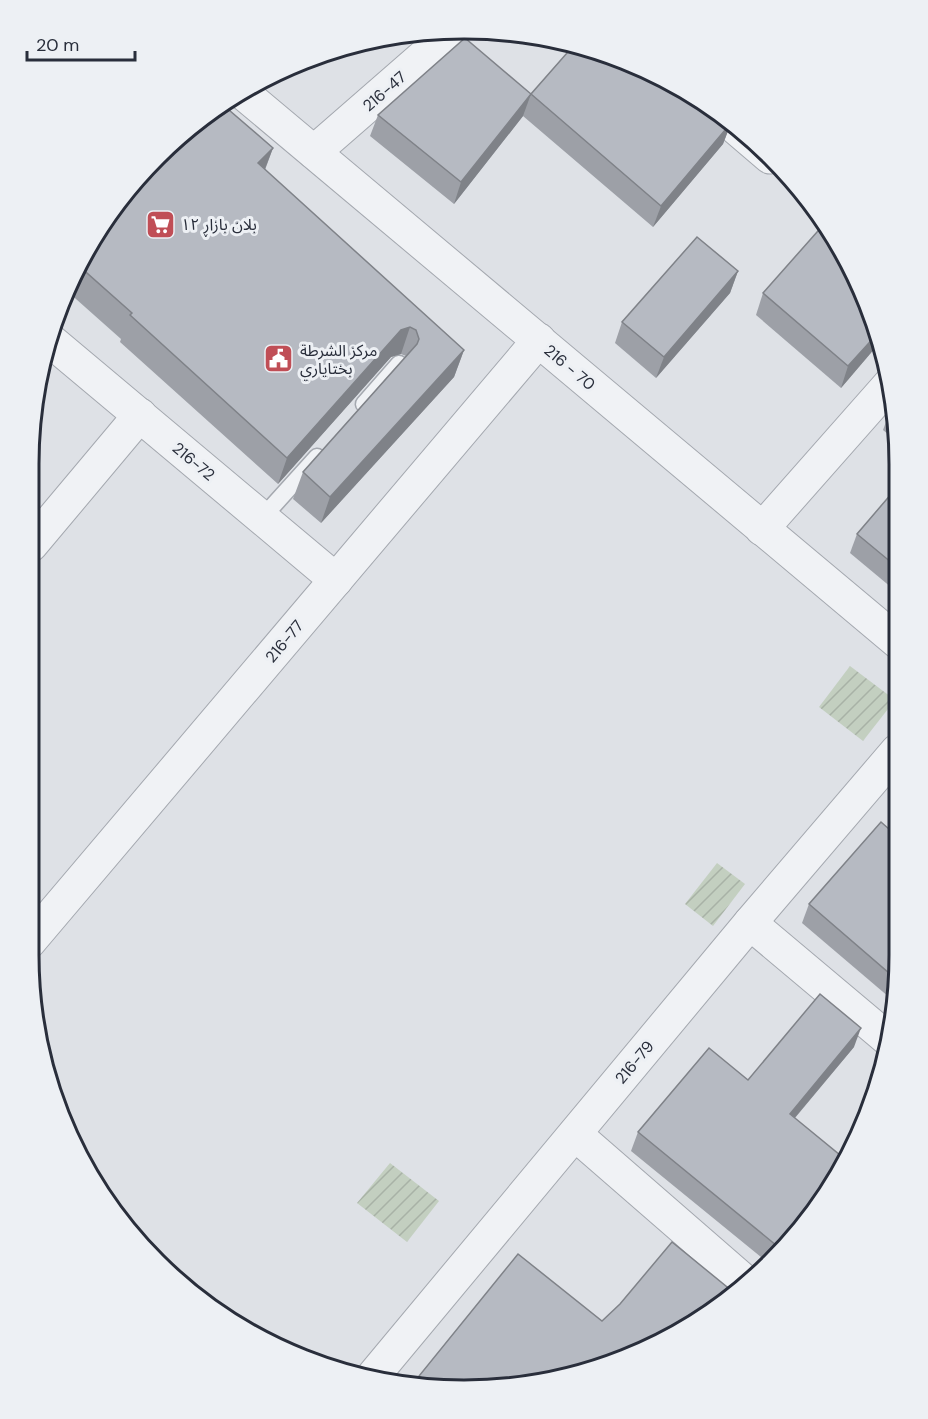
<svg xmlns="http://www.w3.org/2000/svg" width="928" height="1419" viewBox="0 0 928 1419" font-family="'DM Sans','Noto Sans Arabic',sans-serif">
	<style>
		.garden { fill: url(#garden-furrows) }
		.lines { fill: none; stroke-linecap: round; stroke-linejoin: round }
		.service-casing { stroke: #a4a8af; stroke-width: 19 }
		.minor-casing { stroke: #a4a8af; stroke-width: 35 }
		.service { stroke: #f0f2f5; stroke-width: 16 }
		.minor { stroke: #f0f2f5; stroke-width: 33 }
		.wall { fill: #9da0a7 }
		.shaded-wall { fill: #7f8288 }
		.building { fill: #b6bac2; stroke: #7f8288; stroke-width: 1.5 }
		.labels { text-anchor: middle; stroke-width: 6; stroke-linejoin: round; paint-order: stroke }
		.street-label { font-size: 16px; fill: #292e3b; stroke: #edf0f4 }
		.poi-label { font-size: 16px; fill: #292e3b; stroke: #edf0f4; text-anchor: start }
		.rim { fill: none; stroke: #292e3b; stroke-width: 3 }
	</style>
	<defs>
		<pattern id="garden-furrows" width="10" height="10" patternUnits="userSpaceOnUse" patternTransform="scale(1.5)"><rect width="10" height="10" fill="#c3cfc0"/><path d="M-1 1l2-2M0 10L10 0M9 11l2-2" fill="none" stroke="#a8b2a6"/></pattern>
	</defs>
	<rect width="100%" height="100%" fill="#dee1e6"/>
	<g class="garden">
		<path d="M850 666 895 700 863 741 819 707Z"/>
		<path d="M717 863 745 884 713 926 685 904Z"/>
		<path d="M390 1163 439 1201 407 1242 357 1203Z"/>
	</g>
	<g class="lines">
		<defs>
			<g id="service">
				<path d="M364 404 399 364"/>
				<path d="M262 518 317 457"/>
			</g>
			<g id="minor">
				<path d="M242 92 898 642"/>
				<path d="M722 116 770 157"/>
				<path d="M314 152 454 30"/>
				<path d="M52 342 336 580"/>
				<path d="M762 529 890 384"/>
				<path d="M31 545 140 415"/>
				<path d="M750 923 888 1039"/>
				<path d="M29 942 539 340"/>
				<path d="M575 1134 744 1281"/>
				<path d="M374 1375 750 923 897 751"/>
			</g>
		</defs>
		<use href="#service" class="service-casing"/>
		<use href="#minor" class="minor-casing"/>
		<use href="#service" class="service"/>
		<use href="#minor" class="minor"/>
	</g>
	<g class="wall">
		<path d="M368 41 360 47 356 42Z"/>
		<path d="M531 94 731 123 723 144 653 227 523 116 454 204 370 136 378 115Z"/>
		<path d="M273 148 265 170 464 350 454 377 321 523 293 499 303 472 406 356 401 354 391 357 278 484 120 342 121 339 67 291 73 272 137 177Z"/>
		<path d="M738 271 730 293 656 378 615 343 622 322Z"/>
		<path d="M855 272 881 341 841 388 756 315 763 293Z"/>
		<path d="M894 407 899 436V443L883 430 890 411Z"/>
		<path d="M898 486V593L850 553 857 534Z"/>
		<path d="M897 836 896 1003 802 923 809 904Z"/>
		<path d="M854 1047 795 1118 791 1242 767 1262 631 1151 638 1132 748 1080Z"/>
		<path d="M419 1376H576L435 1390 415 1385Z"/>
	</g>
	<g class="shaded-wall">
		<path d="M362 41H368L360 47Z"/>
		<path d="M531 94 523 116 454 204 461 182Z"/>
		<path d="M731 123 723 144 653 227 661 206Z"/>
		<path d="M273 148 263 174 258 163Z"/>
		<path d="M738 271 730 293 656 378 664 357Z"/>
		<path d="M410 327 401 354 391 357 278 484 287 458 401 330Z"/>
		<path d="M878 333 881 341 841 388 848 366Z"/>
		<path d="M464 350 454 377 321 523 330 497Z"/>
		<path d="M861 1028 854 1047 782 1133 790 1114Z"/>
	</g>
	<g class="building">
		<path d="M465 38 531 94 461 182 378 115Z"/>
		<path d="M574 45 604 52 682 87 731 123 661 206 531 94Z"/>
		<path d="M222 104 273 148 258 163 464 350 330 497 303 472 417 344 419 339 416 330 410 327 401 330 287 458 130 315 132 313 78 265 137 177 199 118Z"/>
		<path d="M825 223 855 272 878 333 848 366 763 293Z"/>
		<path d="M697 237 738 271 664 357 622 322Z"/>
		<path d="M894 407 895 416 890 411Z"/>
		<path d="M898 486V568L857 534Z"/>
		<path d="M881 822 897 836 896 979 809 904Z"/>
		<path d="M820 994 861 1028 790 1114 846 1160 791 1242 782 1250 638 1132 709 1048 748 1080Z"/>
		<path d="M672 1242 732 1291 682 1332 576 1376 436 1389 419 1376 518 1254 602 1321 620 1304Z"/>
	</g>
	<defs>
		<symbol id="supermarket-square" viewBox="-11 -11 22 22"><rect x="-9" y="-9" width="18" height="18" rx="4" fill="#c04e56" stroke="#edf0f4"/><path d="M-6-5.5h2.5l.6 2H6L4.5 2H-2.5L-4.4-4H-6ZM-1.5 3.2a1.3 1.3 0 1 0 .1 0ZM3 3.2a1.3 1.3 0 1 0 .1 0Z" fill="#fff"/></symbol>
		<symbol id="civic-square" viewBox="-11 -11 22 22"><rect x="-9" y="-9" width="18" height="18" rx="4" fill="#c04e56" stroke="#edf0f4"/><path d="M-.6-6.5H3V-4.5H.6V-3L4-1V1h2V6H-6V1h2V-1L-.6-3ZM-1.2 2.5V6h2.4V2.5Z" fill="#fff"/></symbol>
	</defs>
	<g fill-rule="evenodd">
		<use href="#supermarket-square" x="144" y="208" width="33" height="33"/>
		<use href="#civic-square" x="262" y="342" width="33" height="33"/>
	</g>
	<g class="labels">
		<g class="street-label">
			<text transform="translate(384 91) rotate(-41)" y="6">216-47</text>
			<text transform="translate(570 367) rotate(40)" y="6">216 - 70</text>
			<text transform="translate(194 461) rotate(40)" y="6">216-72</text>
			<text transform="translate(284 641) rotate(-50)" y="6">216-77</text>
			<text transform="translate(634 1062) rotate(-50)" y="6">216-79</text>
		</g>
		<g class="poi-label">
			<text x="181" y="230">بلان بازاڕ ١٢</text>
			<text x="300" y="356">مركز الشرطة<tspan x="300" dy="18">بختاياري</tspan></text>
		</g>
	</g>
	<path d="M0 0H928V1419H0ZM464 39H464A425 425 0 0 1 889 464V955A425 425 0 0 1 464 1380H464A425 425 0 0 1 39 955V464A425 425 0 0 1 464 39Z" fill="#edf0f4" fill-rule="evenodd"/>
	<path class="rim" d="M464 39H464A425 425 0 0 1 889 464V955A425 425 0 0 1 464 1380H464A425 425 0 0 1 39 955V464A425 425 0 0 1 464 39Z"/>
	<path d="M27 51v9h108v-9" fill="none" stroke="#292e3b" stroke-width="3"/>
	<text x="36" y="51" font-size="18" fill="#292e3b" stroke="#edf0f4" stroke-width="4.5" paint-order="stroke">20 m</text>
</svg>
